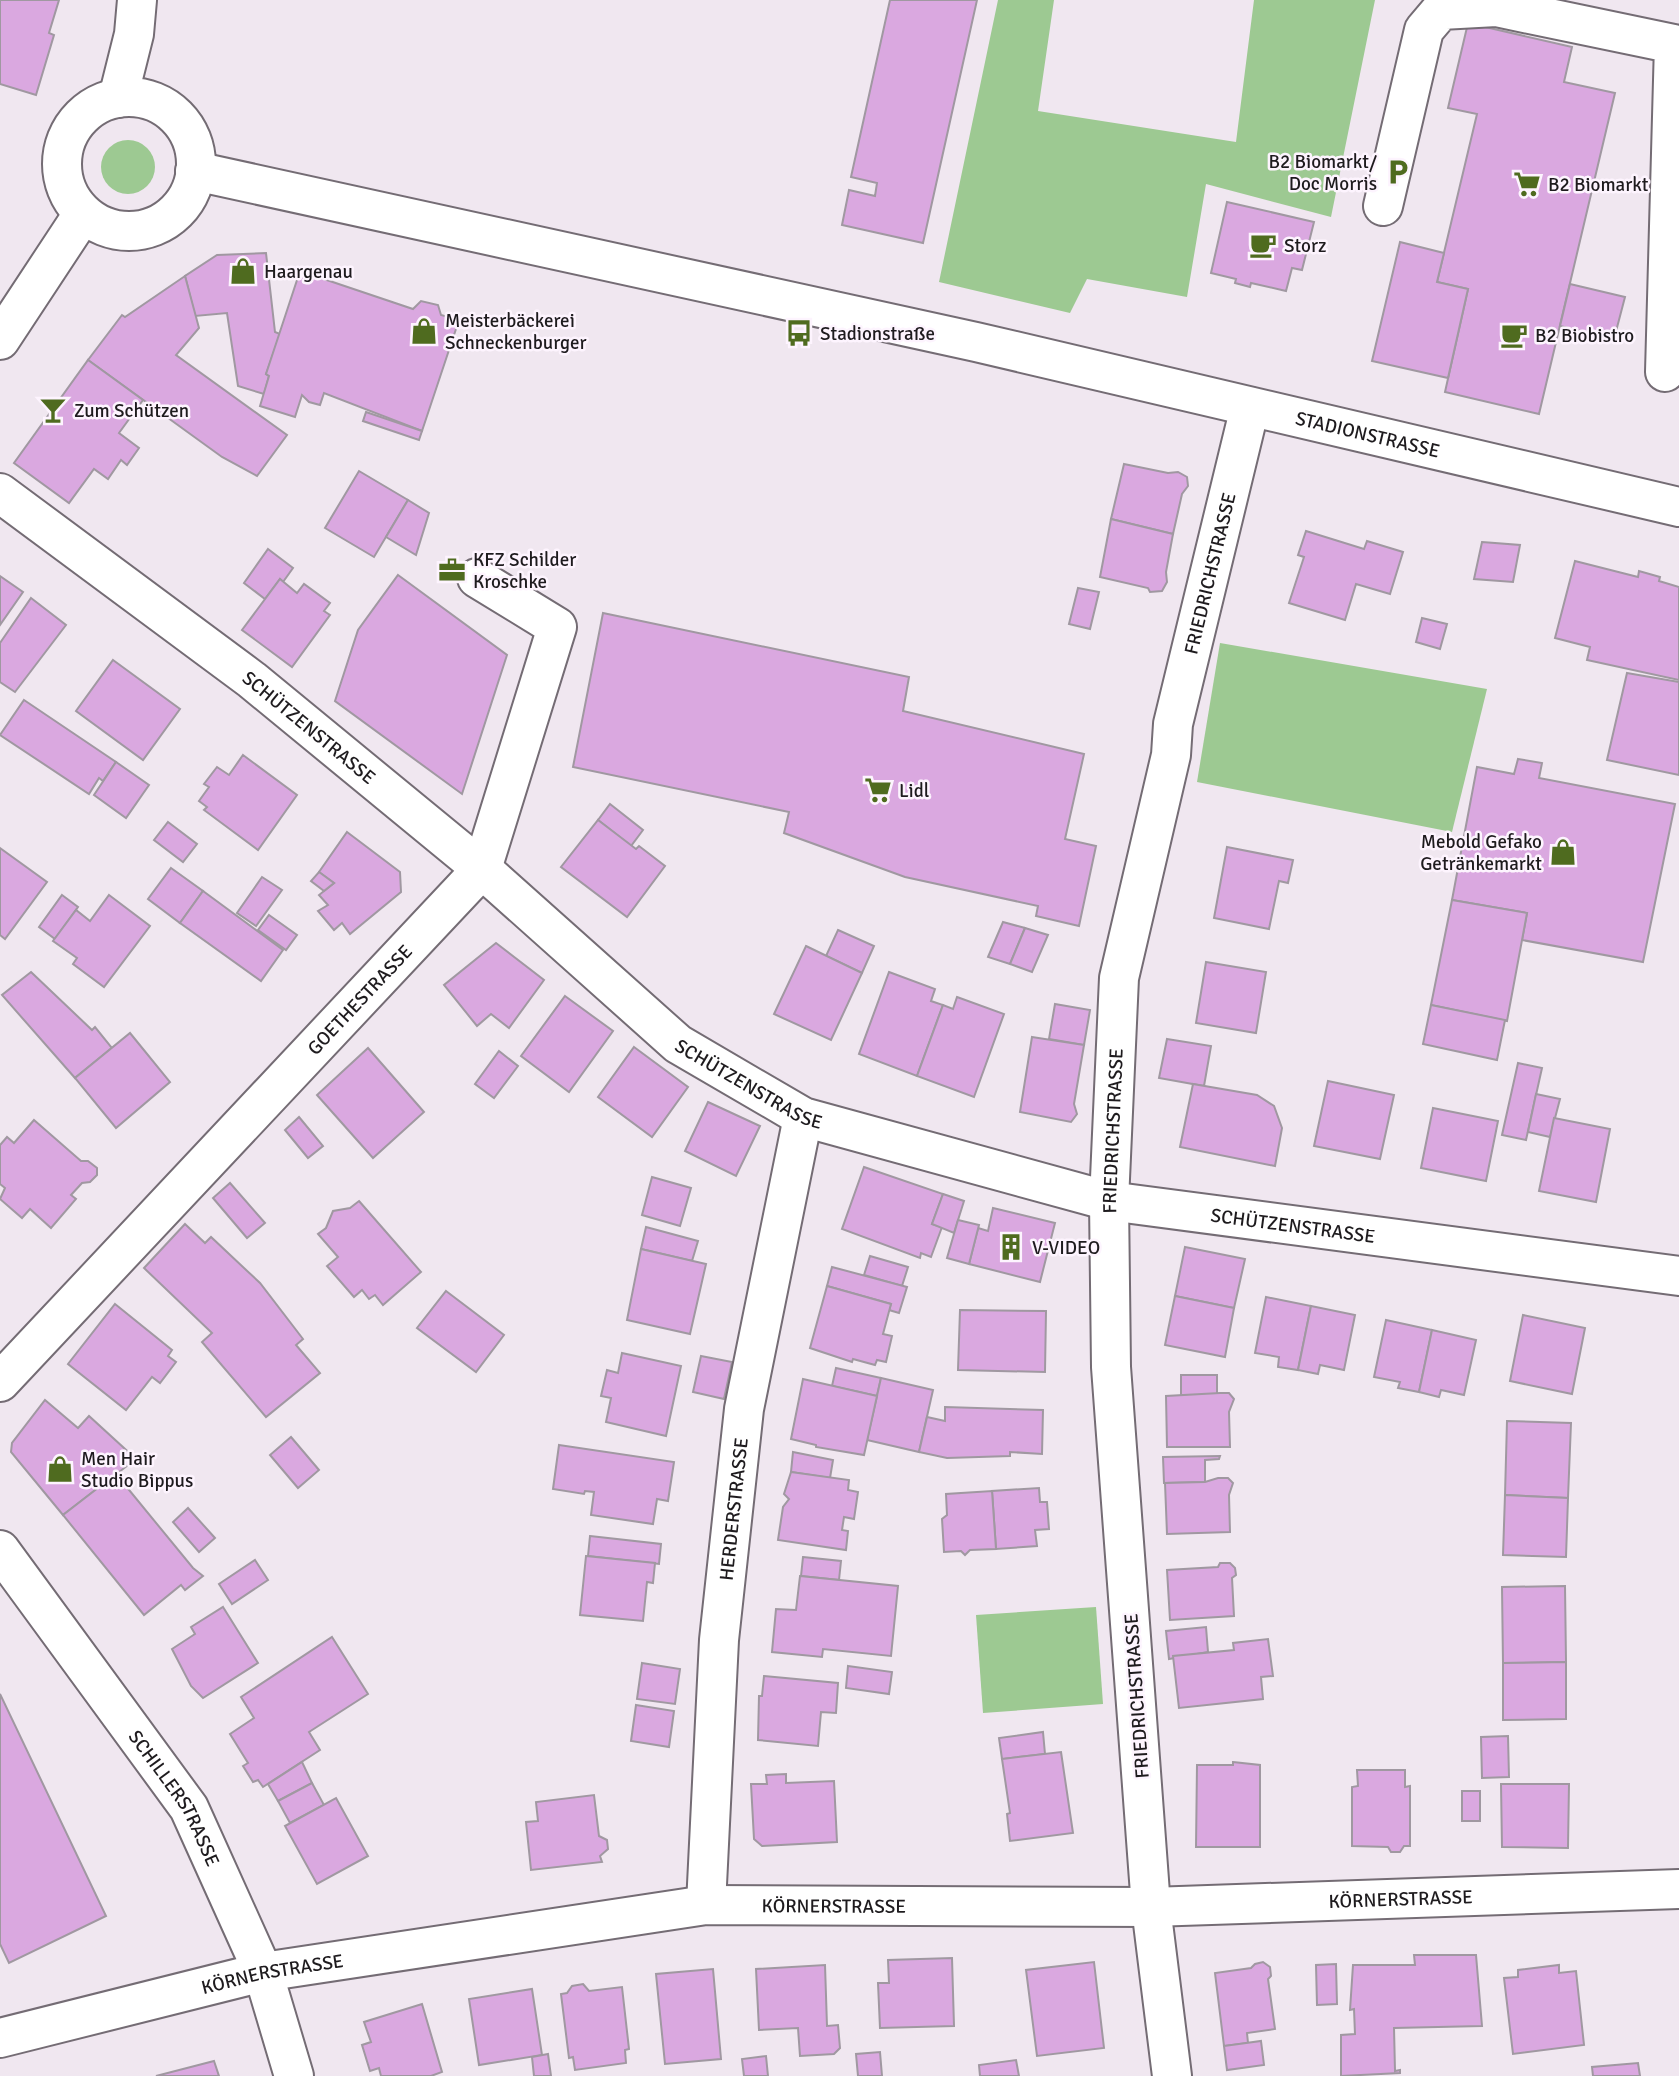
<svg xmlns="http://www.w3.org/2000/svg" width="1679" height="2076" viewBox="0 0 1679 2076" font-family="Signika,sans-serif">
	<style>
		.green { fill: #9dc992 }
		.building { fill: #daa8e0; stroke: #a098a1; stroke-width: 2 }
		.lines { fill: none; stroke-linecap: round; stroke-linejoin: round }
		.minor-casing { stroke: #746c74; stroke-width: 42 }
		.minor { stroke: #fff; stroke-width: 38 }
		.labels { text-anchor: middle; stroke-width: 5; stroke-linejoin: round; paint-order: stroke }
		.poi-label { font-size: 19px; fill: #1e1b1e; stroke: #fdf4fe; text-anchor: start }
		.street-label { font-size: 19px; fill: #1e1b1e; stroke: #fdf4fe }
	</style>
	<rect width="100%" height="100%" fill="#f0e7f0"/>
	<g class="green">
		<path d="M998 0H1054L1038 111 1236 142 1254 0H1375L1331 217 1206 184 1187 297 1087 279 1070 313 939 282Z"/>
		<circle cx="128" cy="167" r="27"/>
		<path d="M1220 643 1487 689 1452 832 1197 782Z"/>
		<path d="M1096 1607 1103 1704 983 1713 976 1615Z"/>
	</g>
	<g class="building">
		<path d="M0 0H59L49 33 54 35 36 95 0 84Z"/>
		<path d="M890 0H977L923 243 842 225 849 190 875 196 877 183 851 177Z"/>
		<path d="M1468 23 1572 47 1564 82 1615 93 1539 414 1445 392 1468 289 1437 282 1477 114 1448 108Z"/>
		<path d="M1227 202 1314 222 1302 270 1292 268 1286 291 1251 283 1250 287 1235 283 1236 279 1211 273Z"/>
		<path d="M1400 242 1444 253 1437 282 1468 289 1448 378 1372 361Z"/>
		<path d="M266 253 275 332 280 334 266 374 269 376 264 394 238 386 227 313 195 316 185 276 217 255Z"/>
		<path d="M300 271 413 309 421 301 438 305 441 315 459 320 422 431 324 393 320 405 309 402 302 395 295 417 260 406 269 376 266 374Z"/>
		<path d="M185 276 199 328 176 355 287 435 257 476 222 457 88 360 122 315 125 317Z"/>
		<path d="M1570 284 1625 297 1614 339 1560 326Z"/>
		<path d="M88 360 143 400 119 433 139 448 127 465 121 460 108 479 94 469 69 503 14 463Z"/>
		<path d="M366 412 422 431 419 440 363 421Z"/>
		<path d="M1124 464 1168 473 1178 472 1187 477 1188 486 1182 494 1173 534 1111 519Z"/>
		<path d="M359 471 408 500 374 557 325 528Z"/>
		<path d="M408 500 429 513 416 555 386 537Z"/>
		<path d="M1111 519 1173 534 1166 572 1167 582 1162 591 1150 592 1148 588 1100 577Z"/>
		<path d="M1306 531 1364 549 1367 541 1403 552 1390 594 1356 584 1345 620 1289 603 1304 557 1298 555Z"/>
		<path d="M1482 542 1520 545 1513 582 1474 579Z"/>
		<path d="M268 549 293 568 283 582 280 579 265 599 244 583Z"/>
		<path d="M1575 561 1638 577 1639 571 1660 577 1659 581 1679 587V680L1587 660 1590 647 1555 638Z"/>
		<path d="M398 575 507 655 462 794 335 701 358 630Z"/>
		<path d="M0 576 23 592 0 625Z"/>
		<path d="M280 579 297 593 304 584 330 603 324 611 330 615 292 667 242 630Z"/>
		<path d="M1078 588 1099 592 1090 629 1069 624Z"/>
		<path d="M31 598 66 625 15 692 0 682V643Z"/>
		<path d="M603 613 909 677 903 711 1084 754 1065 839 1096 846 1079 926 1036 916 1038 906 905 877 784 833 789 812 573 767Z"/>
		<path d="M1422 618 1447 624 1440 649 1416 642Z"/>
		<path d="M113 660 180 709 143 760 76 711Z"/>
		<path d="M1627 673 1679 682V775L1607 760Z"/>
		<path d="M24 700 116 762 103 781 99 778 89 794 0 735Z"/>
		<path d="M243 755 297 795 258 850 204 810 207 807 199 801 209 787 204 784 217 767 229 775Z"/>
		<path d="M1518 759 1542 763 1539 778 1675 804 1643 962 1522 940 1527 913 1452 900 1477 767 1514 774Z"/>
		<path d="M116 762 149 785 126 818 94 795Z"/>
		<path d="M610 804 643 830 631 846 598 820Z"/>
		<path d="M598 820 636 849 639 846 665 866 627 917 561 867Z"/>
		<path d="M168 822 197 844 183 862 154 840Z"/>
		<path d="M347 832 400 872 401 892 350 934 342 923 334 930 318 911 328 905 319 895 334 883 319 872Z"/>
		<path d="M1227 847 1293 860 1288 883 1279 881 1269 929 1214 918Z"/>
		<path d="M0 848 47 882 5 939 0 935Z"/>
		<path d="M171 868 203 891 180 923 148 899Z"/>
		<path d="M319 872 334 883 324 891 311 881Z"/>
		<path d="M262 877 282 890 256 926 237 913Z"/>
		<path d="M203 891 283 950 261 981 180 923Z"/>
		<path d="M62 895 78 907 55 939 39 927Z"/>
		<path d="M109 895 150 926 104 987 73 964 77 958 53 941 76 910 90 921Z"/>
		<path d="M1452 900 1527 913 1507 1021 1431 1005Z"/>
		<path d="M269 915 297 935 286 950 258 930Z"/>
		<path d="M1003 922 1025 928 1010 964 988 957Z"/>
		<path d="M1025 928 1048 935 1032 972 1010 964Z"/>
		<path d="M838 930 874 946 862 973 826 956Z"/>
		<path d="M496 943 544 980 509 1028 491 1014 477 1026 444 985Z"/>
		<path d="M806 946 862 973 831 1040 774 1014Z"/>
		<path d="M1206 962 1266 972 1256 1033 1196 1023Z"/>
		<path d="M31 972 92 1030 95 1027 112 1048 75 1078 2 995Z"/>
		<path d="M889 972 935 989 931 1001 943 1005 917 1076 859 1054Z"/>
		<path d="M565 996 613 1031 569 1092 521 1056Z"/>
		<path d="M957 997 1004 1014 974 1097 917 1076 943 1005 953 1009Z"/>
		<path d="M1055 1004 1090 1010 1084 1045 1049 1039Z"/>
		<path d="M1431 1005 1505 1020 1497 1060 1423 1044Z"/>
		<path d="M130 1033 170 1082 116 1128 75 1078Z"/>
		<path d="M1032 1037 1084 1045 1074 1104 1077 1114 1071 1122 1020 1112Z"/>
		<path d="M1167 1039 1211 1046 1204 1086 1159 1078Z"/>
		<path d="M634 1047 688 1087 652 1137 598 1097Z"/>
		<path d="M368 1048 424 1112 373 1158 317 1095Z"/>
		<path d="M499 1051 518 1066 494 1098 475 1084Z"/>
		<path d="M1518 1063 1542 1068 1526 1140 1502 1135Z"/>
		<path d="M1328 1081 1394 1095 1380 1159 1314 1146Z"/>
		<path d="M1193 1084 1257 1095 1274 1106 1282 1128 1275 1166 1180 1147Z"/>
		<path d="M1536 1094 1560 1099 1550 1137 1528 1132Z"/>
		<path d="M708 1102 760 1126 736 1176 685 1151Z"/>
		<path d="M1433 1108 1498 1121 1486 1181 1421 1168Z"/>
		<path d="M299 1117 323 1146 308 1158 285 1130Z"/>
		<path d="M1554 1118 1610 1129 1596 1202 1539 1191Z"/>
		<path d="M34 1120 81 1161H88L97 1168V1175L90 1182 82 1183 71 1195 76 1199 51 1228 30 1209 22 1218 0 1199 5 1188 0 1184V1145L7 1137 14 1143Z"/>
		<path d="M864 1167 943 1194 932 1224 942 1227 931 1257 921 1253 920 1258 842 1229Z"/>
		<path d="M652 1177 691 1188 680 1226 642 1215Z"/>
		<path d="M230 1183 265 1223 247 1238 213 1198Z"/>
		<path d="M943 1194 964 1201 954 1233 932 1224Z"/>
		<path d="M359 1201 421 1272 383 1305 375 1295 369 1299 362 1290 354 1297 327 1266 338 1257 318 1234 326 1228 333 1211 350 1208Z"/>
		<path d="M993 1208 1055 1223 1040 1282 969 1264 978 1228 988 1231Z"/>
		<path d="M958 1220 979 1225 969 1264 947 1258Z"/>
		<path d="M185 1224 205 1243 211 1237 260 1283 303 1339 296 1345 320 1373 266 1417 202 1342 212 1333 144 1268Z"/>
		<path d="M646 1227 698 1241 692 1261 641 1249Z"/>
		<path d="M1185 1247 1245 1259 1234 1308 1175 1296Z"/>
		<path d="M641 1249 706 1264 690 1334 627 1320Z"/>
		<path d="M870 1256 908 1267 902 1286 864 1275Z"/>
		<path d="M832 1267 907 1287 899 1313 889 1310 891 1304 827 1286Z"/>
		<path d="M827 1286 891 1304 883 1334 892 1336 886 1362 877 1360 875 1365 853 1359 852 1362 810 1348Z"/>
		<path d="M446 1291 504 1335 476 1372 417 1328Z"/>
		<path d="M1175 1296 1234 1308 1225 1357 1165 1345Z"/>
		<path d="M1266 1297 1311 1306 1298 1370 1278 1367 1279 1357 1255 1353Z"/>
		<path d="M115 1304 172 1350 168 1356 176 1362 160 1383 152 1377 126 1410 68 1364Z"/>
		<path d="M1311 1306 1355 1315 1344 1370 1320 1365 1318 1374 1298 1370Z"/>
		<path d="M960 1310 1046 1311 1045 1372 958 1370Z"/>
		<path d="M1523 1315 1585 1328 1572 1394 1510 1381Z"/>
		<path d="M1386 1320 1432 1330 1419 1392 1398 1388 1400 1382 1374 1377Z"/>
		<path d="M1432 1330 1476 1340 1464 1395 1441 1390 1439 1397 1419 1392Z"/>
		<path d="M622 1353 681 1366 666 1436 606 1422 611 1398 601 1396 607 1370 618 1373Z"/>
		<path d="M701 1356 732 1362 724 1399 693 1392Z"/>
		<path d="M836 1368 881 1378 877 1396 832 1386Z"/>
		<rect x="1181" y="1375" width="36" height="20"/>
		<path d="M881 1378 933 1390 919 1452 867 1440Z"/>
		<path d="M803 1379 877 1396 864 1455 816 1447V1445L791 1439Z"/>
		<path d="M1220 1393H1229L1234 1399 1229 1412 1230 1447H1167L1166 1396Z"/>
		<path d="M45 1400 78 1428 89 1416 136 1459 63 1515 11 1452 12 1443Z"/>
		<path d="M945 1407 1043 1410 1042 1454 1010 1452V1456L947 1458 919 1452 927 1417 945 1421Z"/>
		<path d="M1507 1421 1571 1423 1568 1498 1505 1495Z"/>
		<path d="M291 1437 319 1470 298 1488 270 1455Z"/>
		<path d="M559 1445 674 1462 668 1501 657 1499 653 1524 591 1515 594 1492 585 1491 584 1494 553 1489Z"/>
		<path d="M793 1452 833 1460 830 1478 791 1472Z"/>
		<path d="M1220 1456 1219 1459 1205 1460V1482L1164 1483 1163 1457Z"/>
		<path d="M791 1472 849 1480 848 1490 858 1492 854 1519 844 1517 842 1530 848 1531 846 1550 778 1540 783 1507 789 1499 784 1494Z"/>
		<path d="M116 1474 193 1568 203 1576 185 1590 181 1585 144 1615 63 1515Z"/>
		<path d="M1218 1478H1228L1233 1483 1229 1495 1230 1532 1167 1534 1165 1483 1205 1482Z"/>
		<path d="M1039 1488 1040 1502H1047L1049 1529 1035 1530 1037 1546 996 1549 992 1491Z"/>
		<path d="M992 1491 996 1549 970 1550 965 1555 961 1551 944 1552 942 1519 947 1515 946 1494Z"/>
		<path d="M1505 1495 1568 1498 1566 1557 1503 1555Z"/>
		<path d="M188 1508 215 1538 199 1552 173 1522Z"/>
		<path d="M590 1536 661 1544 659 1564 588 1556Z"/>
		<path d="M586 1556 655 1563 653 1583 647 1582 643 1621 580 1615Z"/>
		<path d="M803 1557 841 1561 839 1580 801 1576Z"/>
		<path d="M255 1560 268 1580 232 1604 219 1584Z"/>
		<path d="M1220 1563H1230L1235 1568 1236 1575 1232 1578 1234 1616 1170 1620 1167 1570 1218 1567Z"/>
		<path d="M800 1576 898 1586 891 1656 823 1649 822 1657 772 1652 776 1609 796 1610Z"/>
		<path d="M1565 1586 1566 1662 1503 1663 1502 1587Z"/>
		<path d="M223 1607 258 1663 203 1698 191 1686 172 1649 195 1634 191 1627Z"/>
		<path d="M1206 1627 1208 1652 1169 1659 1166 1631Z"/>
		<path d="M332 1637 368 1694 309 1732 320 1750 263 1787 258 1780 253 1782 243 1766 248 1763 230 1734 254 1718 241 1697Z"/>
		<path d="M1268 1639 1273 1676 1261 1677 1263 1699 1179 1708 1173 1656 1234 1650 1233 1643Z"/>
		<path d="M1566 1662V1719L1503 1720V1663Z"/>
		<path d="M642 1663 680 1669 675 1704 637 1699Z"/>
		<path d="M848 1666 892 1672 889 1694 846 1688Z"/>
		<path d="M764 1676 838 1683 836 1713 821 1712 818 1746 758 1740 759 1696H762Z"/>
		<path d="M0 1694 106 1916 9 1963 0 1944Z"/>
		<path d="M636 1705 674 1711 669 1747 631 1741Z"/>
		<path d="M1043 1732 1045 1754 1002 1759 999 1738Z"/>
		<path d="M1508 1736 1509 1777 1482 1778 1481 1737Z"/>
		<path d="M1061 1752 1073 1833 1010 1841 1007 1814 1010 1813 1002 1759Z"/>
		<path d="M302 1762 312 1783 278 1801 268 1784Z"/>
		<path d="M1233 1762 1260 1765V1847H1196L1197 1765H1233Z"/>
		<path d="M1357 1770H1405V1787L1410 1786V1846H1404L1400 1852H1391L1388 1847 1352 1846V1787L1358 1786Z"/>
		<path d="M786 1774V1783L834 1781 837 1842 762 1846 754 1839 751 1784H767L766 1775Z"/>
		<path d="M312 1783 324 1805 290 1823 278 1801Z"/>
		<path d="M1501 1784H1569L1568 1848 1502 1847Z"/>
		<rect x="1462" y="1791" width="18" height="30"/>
		<path d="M594 1795 599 1836 607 1840 608 1849 600 1856 602 1862 531 1870 526 1822 538 1821 536 1802Z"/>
		<path d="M336 1798 368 1856 317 1884 285 1826Z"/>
		<path d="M1414 1955H1476L1482 2026 1394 2028 1395 2071 1400 2070V2073L1341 2076V2035L1355 2034 1354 2009 1350 2010 1353 1965H1415Z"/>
		<path d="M952 1958 954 2026 880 2028 878 1983H889L888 1960Z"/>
		<path d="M1094 1962 1104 2048 1037 2056 1026 1970Z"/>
		<path d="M1263 1962 1270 1967 1271 1976 1268 1979 1275 2029 1247 2033 1248 2043 1224 2046 1215 1973 1251 1968 1255 1964Z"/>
		<path d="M1336 1964 1337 2004 1317 2005 1316 1965Z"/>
		<path d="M825 1965 827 2026 838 2025 840 2048 834 2054 800 2056 798 2028 759 2030 756 1969Z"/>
		<path d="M1559 1965V1973L1576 1971 1584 2045 1513 2054 1504 1978 1518 1977V1970Z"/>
		<path d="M713 1969 721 2059 665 2064 656 1974Z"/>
		<path d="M583 1984 589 1991 622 1987 629 2049 625 2050 626 2063 575 2070 573 2057 569 2058 561 1994 567 1993 572 1986Z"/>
		<path d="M532 1989 542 2055 479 2065 469 1999Z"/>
		<path d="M422 2004 442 2072 431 2076H381L379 2068 370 2071 362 2045 371 2042 364 2022Z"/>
		<path d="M1261 2041 1264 2065 1227 2070 1224 2046Z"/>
		<path d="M880 2052 882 2076H858L856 2054Z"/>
		<path d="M548 2054 551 2076H534L532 2057Z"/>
		<path d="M766 2056 768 2076H744L742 2059Z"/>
		<path d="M1016 2060 1019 2076H980L979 2065Z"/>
		<path d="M214 2061 219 2076H156Z"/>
		<path d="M1638 2063 1640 2076H1593L1592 2067Z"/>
	</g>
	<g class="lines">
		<defs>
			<g id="minor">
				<circle cx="129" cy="164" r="67"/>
				<path d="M118 98 134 34 137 0"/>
				<path id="s1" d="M195 171 976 342 1679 507"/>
				<path d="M1383 206 1424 30 1441 10 1496 7 1674 44 1665 372"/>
				<path d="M0 340 83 214"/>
				<path id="s2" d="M0 493 252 680 482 869 678 1044 803 1117 1109 1201 1679 1276"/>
				<path id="s3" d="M0 1382 482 869 557 627 477 578"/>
				<path id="s4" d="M0 1550 189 1808 263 1972 294 2076"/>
				<path id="s5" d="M706 1905 719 1640 744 1409 803 1117"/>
				<path id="s6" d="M0 2038 263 1972 706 1905 1151 1907 1679 1889"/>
				<path id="s7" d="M1172 2076 1151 1907 1111 1367 1109 1201 1119 978 1171 755 1173 724 1250 407"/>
			</g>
		</defs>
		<use href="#minor" class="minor-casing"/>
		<use href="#minor" class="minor"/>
	</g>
	<defs>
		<symbol id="parking-bare" viewBox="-9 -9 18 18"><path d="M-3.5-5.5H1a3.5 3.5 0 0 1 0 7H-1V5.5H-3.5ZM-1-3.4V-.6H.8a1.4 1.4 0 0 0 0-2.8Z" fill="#4f6b1f" stroke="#fdf4fe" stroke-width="2.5" paint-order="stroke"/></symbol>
		<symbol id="supermarket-bare" viewBox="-9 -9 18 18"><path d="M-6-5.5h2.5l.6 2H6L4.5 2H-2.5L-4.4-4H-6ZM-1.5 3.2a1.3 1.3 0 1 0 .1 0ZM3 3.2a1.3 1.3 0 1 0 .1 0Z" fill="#4f6b1f" stroke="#fdf4fe" stroke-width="2.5" paint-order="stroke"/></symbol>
		<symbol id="cafe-bare" viewBox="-9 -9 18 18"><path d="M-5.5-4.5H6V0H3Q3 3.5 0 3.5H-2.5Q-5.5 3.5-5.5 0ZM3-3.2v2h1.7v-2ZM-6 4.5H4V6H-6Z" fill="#4f6b1f" stroke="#fdf4fe" stroke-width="2.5" paint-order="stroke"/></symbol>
		<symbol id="shop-bare" viewBox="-9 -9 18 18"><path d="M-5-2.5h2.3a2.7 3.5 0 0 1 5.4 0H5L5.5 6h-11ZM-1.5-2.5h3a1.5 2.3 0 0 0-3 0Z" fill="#4f6b1f" stroke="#fdf4fe" stroke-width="2.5" paint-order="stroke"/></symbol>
		<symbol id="bus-bare" viewBox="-9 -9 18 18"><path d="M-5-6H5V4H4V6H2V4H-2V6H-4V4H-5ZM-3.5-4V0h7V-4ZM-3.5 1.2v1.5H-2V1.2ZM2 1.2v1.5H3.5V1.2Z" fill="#4f6b1f" stroke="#fdf4fe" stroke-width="2.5" paint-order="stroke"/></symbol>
		<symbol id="bar-bare" viewBox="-9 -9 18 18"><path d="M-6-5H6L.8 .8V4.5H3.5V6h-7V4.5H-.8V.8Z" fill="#4f6b1f" stroke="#fdf4fe" stroke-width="2.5" paint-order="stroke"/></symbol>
		<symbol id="office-bare" viewBox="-9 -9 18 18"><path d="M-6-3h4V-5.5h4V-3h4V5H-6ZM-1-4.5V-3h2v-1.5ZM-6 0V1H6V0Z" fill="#4f6b1f" stroke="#fdf4fe" stroke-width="2.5" paint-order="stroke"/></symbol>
		<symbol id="building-bare" viewBox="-9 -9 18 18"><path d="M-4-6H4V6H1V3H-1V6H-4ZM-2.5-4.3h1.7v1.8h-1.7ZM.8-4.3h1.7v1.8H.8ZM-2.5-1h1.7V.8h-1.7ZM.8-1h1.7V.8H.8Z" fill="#4f6b1f" stroke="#fdf4fe" stroke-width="2.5" paint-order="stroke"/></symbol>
	</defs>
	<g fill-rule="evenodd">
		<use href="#parking-bare" x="1379" y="153" width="38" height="38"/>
		<use href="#supermarket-bare" x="1508" y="165" width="38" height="38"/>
		<use href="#cafe-bare" x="1244" y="226" width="38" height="38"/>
		<use href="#shop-bare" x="224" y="252" width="38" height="38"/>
		<use href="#shop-bare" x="405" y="312" width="38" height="38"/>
		<use href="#bus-bare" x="780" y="314" width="38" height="38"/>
		<use href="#cafe-bare" x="1495" y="316" width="38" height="38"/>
		<use href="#bar-bare" x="34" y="391" width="38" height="38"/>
		<use href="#office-bare" x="433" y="551" width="38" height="38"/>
		<use href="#supermarket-bare" x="859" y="771" width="38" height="38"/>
		<use href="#shop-bare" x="1544" y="833" width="38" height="38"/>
		<use href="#building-bare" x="992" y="1228" width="38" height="38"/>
		<use href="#shop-bare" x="41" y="1450" width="38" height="38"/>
	</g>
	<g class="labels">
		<g class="poi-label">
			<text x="1377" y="168" text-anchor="end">B2 Biomarkt/<tspan x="1377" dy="22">Doc Morris</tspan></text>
			<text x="1548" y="191">B2 Biomarkt</text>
			<text x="1284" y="252">Storz</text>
			<text x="264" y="278">Haargenau</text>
			<text x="445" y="327">Meisterbäckerei<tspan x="445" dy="22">Schneckenburger</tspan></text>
			<text x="820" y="340">Stadionstraße</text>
			<text x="1535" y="342">B2 Biobistro</text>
			<text x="74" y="417">Zum Schützen</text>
			<text x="473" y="566">KFZ Schilder<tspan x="473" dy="22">Kroschke</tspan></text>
			<text x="899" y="797">Lidl</text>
			<text x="1542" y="848" text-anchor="end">Mebold Gefako<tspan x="1542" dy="22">Getränkemarkt</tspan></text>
			<text x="1032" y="1254">V-VIDEO</text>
			<text x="81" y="1465">Men Hair<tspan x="81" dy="22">Studio Bippus</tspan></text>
		</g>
		<g class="street-label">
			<text dy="7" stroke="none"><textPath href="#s1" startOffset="1202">STADIONSTRASSE</textPath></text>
			<text dy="7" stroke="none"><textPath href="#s7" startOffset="1516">FRIEDRICHSTRASSE</textPath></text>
			<text dy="7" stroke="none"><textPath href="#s2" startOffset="388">SCHÜTZENSTRASSE</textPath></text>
			<text dy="7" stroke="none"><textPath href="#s3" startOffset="525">GOETHESTRASSE</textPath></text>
			<text dy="7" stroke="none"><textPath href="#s2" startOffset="956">SCHÜTZENSTRASSE</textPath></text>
			<text dy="7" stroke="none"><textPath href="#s7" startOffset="948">FRIEDRICHSTRASSE</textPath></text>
			<text dy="7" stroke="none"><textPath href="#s2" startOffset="1522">SCHÜTZENSTRASSE</textPath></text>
			<text dy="7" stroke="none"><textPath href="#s5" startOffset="397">HERDERSTRASSE</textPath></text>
			<text transform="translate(1136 1696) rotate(-94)" y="7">FRIEDRICHSTRASSE</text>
			<text dy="7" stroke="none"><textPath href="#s4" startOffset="304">SCHILLERSTRASSE</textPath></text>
			<text dy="7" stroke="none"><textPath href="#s6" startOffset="1414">KÖRNERSTRASSE</textPath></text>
			<text dy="7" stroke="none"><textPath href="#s6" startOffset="847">KÖRNERSTRASSE</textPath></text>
			<text dy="7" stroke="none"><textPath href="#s6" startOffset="280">KÖRNERSTRASSE</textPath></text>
		</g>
	</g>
</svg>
